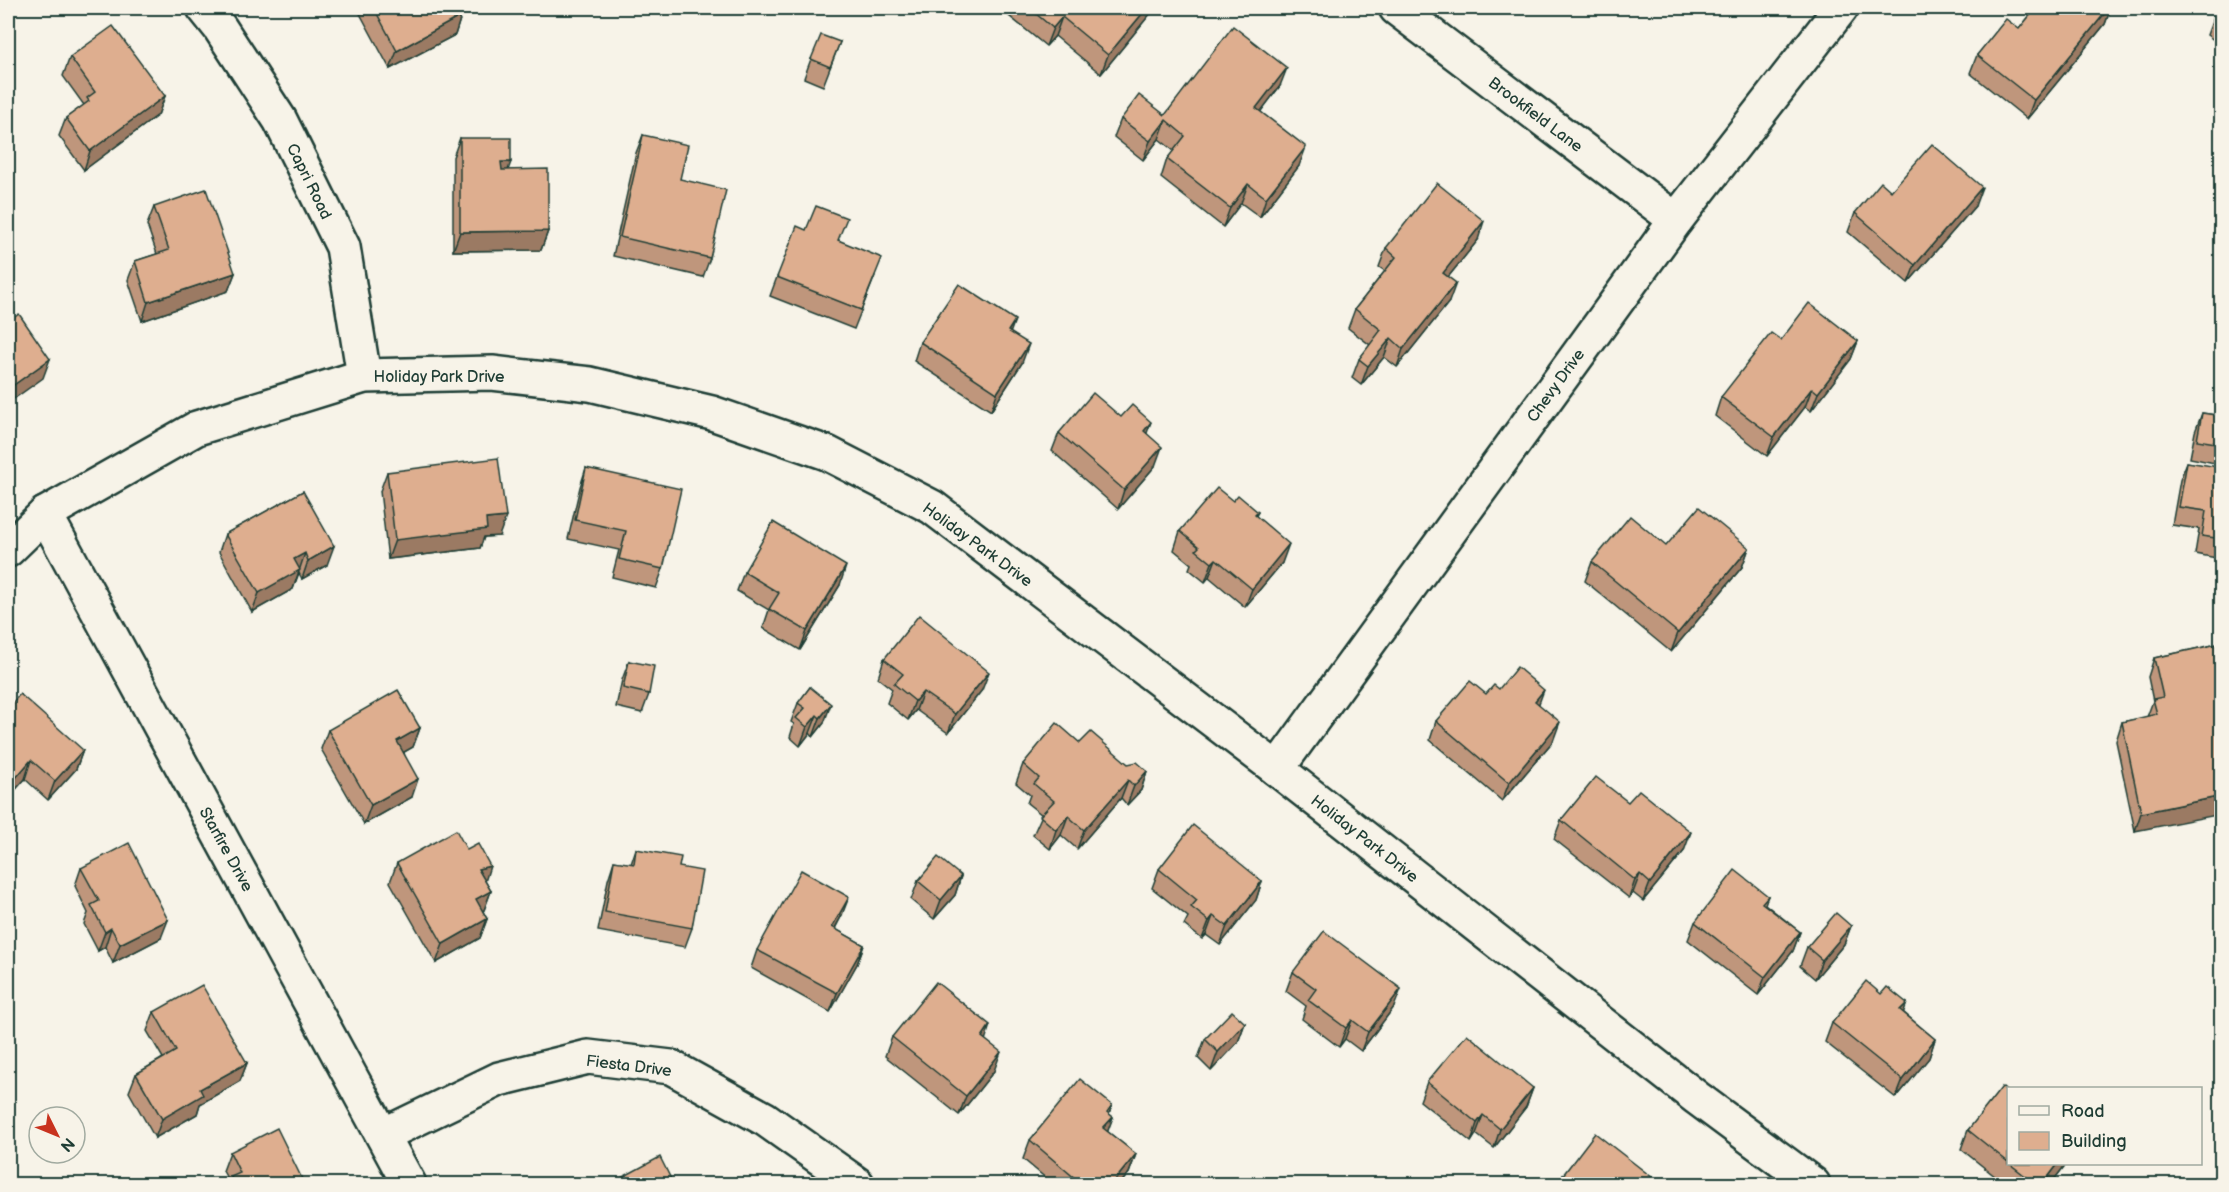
<svg xmlns="http://www.w3.org/2000/svg" width="2229" height="1192" viewBox="0 0 2229 1192" font-family="'Balsamiq Sans',sans-serif">
	<style>
		.lines { fill: none; stroke-linecap: round; stroke-linejoin: round }
		.street-casing { stroke: #1f3d34; stroke-width: 38 }
		.street { stroke: #f7f3e8; stroke-width: 33 }
		.wall { fill: #bf967b; stroke: #1f3d34; stroke-width: 1.5 }
		.shaded-wall { fill: #9b7a64; stroke: #1f3d34; stroke-width: 1.5 }
		.building { fill: #deae8f; stroke: #1f3d34; stroke-width: 1.5 }
		.labels { text-anchor: middle; stroke-width: 5; stroke-linejoin: round; paint-order: stroke }
		.street-label { font-size: 16px; fill: #1f3d34; stroke: #f7f3e8 }
	</style>
	<rect width="100%" height="100%" fill="#f7f3e8"/>
	<filter id="ink" filterUnits="userSpaceOnUse"><feTurbulence type="fractalNoise" baseFrequency=".0167" numOctaves="2"/><feDisplacementMap in="SourceGraphic" scale="12" xChannelSelector="R" yChannelSelector="G"/><feConvolveMatrix kernelMatrix="1 2 1 2 8 2 1 2 1" color-interpolation-filters="sRGB"/></filter>
	<g filter="url(#ink)">
		<g class="lines">
			<defs>
				<g id="street">
					<path d="M204 8 220 28 280 120 343 247 364 376"/>
					<path d="M1396 8 1676 220"/>
					<path d="M45 514 409 1184"/>
					<path d="M8 550 45 514 197 428 364 376 492 373 590 384 712 413 827 453 932 507 1277 769 1697 1098 1813 1184"/>
					<path d="M1277 769 1676 220 1841 8"/>
					<path d="M383 1135 499 1079 588 1057 671 1067 765 1119 857 1184"/>
				</g>
			</defs>
			<use href="#street" class="street-casing"/>
			<use href="#street" class="street"/>
		</g>
		<g class="wall">
			<path d="M357 8H457L461 16 455 35 390 69Z"/>
			<path d="M999 8H1155L1101 74 1055 36 1046 46Z"/>
			<path d="M2036 8H2111L2105 24 2027 119 1970 73 1977 55 2019 29Z"/>
			<path d="M2222 8V46L2207 35 2214 16Z"/>
			<path d="M840 42 823 86 804 78 811 59Z"/>
			<path d="M70 57 165 96 158 115 84 170 59 136 66 118 84 105 63 76Z"/>
			<path d="M1280 86 1260 112 1299 166 1260 217 1241 203 1223 227 1161 178 1167 159 1174 151 1159 139 1143 160 1114 137 1121 119 1165 115Z"/>
			<path d="M643 135 680 179 710 258 703 277 613 256 636 153Z"/>
			<path d="M460 138 508 169 548 231 541 250 453 251V157Z"/>
			<path d="M1891 191 1975 206 1908 283 1848 232 1855 213Z"/>
			<path d="M154 207 235 273 228 291 142 321 128 280 135 261 157 254 147 225Z"/>
			<path d="M806 230 839 240 875 276 854 329 770 296 777 277Z"/>
			<path d="M1478 240 1448 277 1449 302 1397 367 1384 357 1361 385 1352 378 1359 359 1370 345 1348 328 1355 309 1385 271 1379 267 1386 248Z"/>
			<path d="M1781 340 1858 341 1851 359 1811 411 1805 407 1767 456 1715 416 1721 397Z"/>
			<path d="M920 342 1022 363 991 411 914 361Z"/>
			<path d="M2202 413 2222 416V559L2195 554 2199 529 2172 525 2180 480 2187 462 2215 467V463L2190 458 2195 432Z"/>
			<path d="M1121 417 1147 434 1155 466 1118 509 1052 451 1059 433Z"/>
			<path d="M586 468 663 569 656 588 612 577 619 550 568 539 580 487Z"/>
			<path d="M387 472 499 536 484 537 480 548 388 559 380 491Z"/>
			<path d="M303 491 327 565 302 579 299 573 293 589 252 612 219 552 225 534Z"/>
			<path d="M1233 501 1258 512 1256 516 1282 563 1245 607 1209 577 1205 582 1189 569 1191 564 1174 550 1180 531Z"/>
			<path d="M1666 546 1749 548 1742 567 1671 652 1585 581 1592 562Z"/>
			<path d="M744 572 840 585 800 650 763 628 769 610 737 591Z"/>
			<path d="M2222 643 2135 831 2116 741 2122 722 2147 717 2153 701 2148 677 2154 658Z"/>
			<path d="M884 659 982 690 948 733 916 710 908 720 887 703 892 689 878 678Z"/>
			<path d="M629 661 649 694 642 713 616 707 622 680Z"/>
			<path d="M810 687 824 723 813 737 810 733 800 746 790 737 794 724 791 722 798 703Z"/>
			<path d="M1499 689 1539 704 1553 741 1502 801 1430 740 1436 721 1486 694Z"/>
			<path d="M8 708 83 750 76 769 48 800 25 779 8 798Z"/>
			<path d="M420 728 413 747 404 752 412 797 364 824 321 749 328 730Z"/>
			<path d="M1080 743 1128 764 1147 771 1141 790 1127 805 1121 798 1077 849 1061 835 1050 849 1033 835 1042 815 1027 803 1030 795 1016 783 1023 764Z"/>
			<path d="M1628 802 1684 851 1643 901 1633 893 1629 898 1554 839 1561 820Z"/>
			<path d="M636 849 692 928 685 947 598 931 608 880 614 861 631 864Z"/>
			<path d="M397 863 485 881 491 891 484 910 483 911 487 919 480 938 436 963 390 882Z"/>
			<path d="M81 868 161 938 113 963 105 947 98 951 84 924 88 913 75 886Z"/>
			<path d="M1159 869 1262 881 1256 900 1220 945 1206 935 1202 939 1184 925 1188 917 1152 888Z"/>
			<path d="M961 876 955 895 934 919 911 900 918 881Z"/>
			<path d="M1768 896 1765 904 1800 932 1793 951 1758 995 1688 940 1695 922Z"/>
			<path d="M842 915 835 929 864 945 857 964 830 1012 751 968 757 950Z"/>
			<path d="M1851 926 1844 944 1815 979 1800 966 1807 947Z"/>
			<path d="M2222 935V955L2217 947Z"/>
			<path d="M1293 972 1394 1007 1361 1051 1345 1039 1339 1047 1302 1019 1306 1006 1286 991Z"/>
			<path d="M1881 994 1907 1003 1903 1012 1935 1039 1929 1058 1896 1098 1825 1042 1832 1023Z"/>
			<path d="M154 1012 247 1063 240 1081 200 1104 197 1114 155 1138 129 1092 136 1074 163 1058 147 1031Z"/>
			<path d="M1245 1023 1238 1042 1211 1071 1198 1058 1205 1039Z"/>
			<path d="M892 1037 985 1039 994 1071 959 1115 885 1056Z"/>
			<path d="M1427 1082 1533 1088 1526 1107 1494 1148 1476 1134 1471 1142 1420 1101Z"/>
			<path d="M2008 1093V1164H2066L2050 1185H2006L1961 1149 1968 1130Z"/>
			<path d="M1112 1105 1109 1114 1113 1117 1107 1131 1136 1154 1129 1173 1119 1185H1054L1023 1159 1030 1140Z"/>
			<path d="M230 1152 305 1185H228L229 1182 223 1171Z"/>
			<path d="M1563 1175 1662 1185H1560Z"/>
		</g>
		<g class="shaded-wall">
			<path d="M1147 8H1155L1101 74 1108 55Z"/>
			<path d="M2109 8H2111L2105 24 2027 119 2034 100Z"/>
			<path d="M461 16 455 35 390 69 397 51Z"/>
			<path d="M1062 17 1055 36 1046 46 1053 28Z"/>
			<path d="M1287 68 1280 86 1249 127 1256 108Z"/>
			<path d="M165 96 158 115 84 170 90 151Z"/>
			<path d="M1166 120 1159 139 1143 160 1150 141Z"/>
			<path d="M1306 147 1299 166 1260 217 1266 198Z"/>
			<path d="M501 162H511L504 181H494Z"/>
			<path d="M1248 184 1241 203 1223 227 1230 208Z"/>
			<path d="M1982 187 1975 206 1908 283 1915 265Z"/>
			<path d="M1484 221 1478 240 1436 292 1443 273Z"/>
			<path d="M548 231 541 250 453 251 460 232Z"/>
			<path d="M235 273 228 291 142 321 148 302Z"/>
			<path d="M1456 283 1449 302 1397 367 1403 349Z"/>
			<path d="M1015 320 1008 339V331Z"/>
			<path d="M1391 338 1384 357 1361 385 1368 366Z"/>
			<path d="M1858 341 1851 359 1811 411 1818 393Z"/>
			<path d="M1029 344 1022 363 991 411 997 393Z"/>
			<path d="M50 359 43 378 8 403V389Z"/>
			<path d="M1812 388 1805 407 1767 456 1774 437Z"/>
			<path d="M1151 422 1144 441V431Z"/>
			<path d="M1162 447 1155 466 1118 509 1124 490Z"/>
			<path d="M506 517 499 536 484 537 480 548 388 559 395 540 486 519Z"/>
			<path d="M1289 544 1282 563 1245 607 1252 589Z"/>
			<path d="M334 546 327 565 302 579 308 561Z"/>
			<path d="M1749 548 1742 567 1671 652 1678 633Z"/>
			<path d="M305 553 293 589 252 612 259 593 294 559Z"/>
			<path d="M1216 559 1209 577 1205 582 1212 563Z"/>
			<path d="M846 566 840 585 800 650 807 631Z"/>
			<path d="M989 672 982 690 948 733 955 714Z"/>
			<path d="M1544 690 1537 709 1535 701Z"/>
			<path d="M923 692 916 710 908 720 915 701Z"/>
			<path d="M831 704 824 723 813 737 820 718Z"/>
			<path d="M817 715 810 733 800 746 807 727Z"/>
			<path d="M1560 722 1553 741 1502 801 1509 783Z"/>
			<path d="M420 728 413 747 390 760 397 741Z"/>
			<path d="M83 750 76 769 48 800 55 781Z"/>
			<path d="M31 760 25 779 8 798V787Z"/>
			<path d="M1147 771 1141 790 1127 805 1134 786Z"/>
			<path d="M418 779 412 797 364 824 371 805Z"/>
			<path d="M1128 780 1121 798 1077 849 1084 830Z"/>
			<path d="M2222 796V814L2135 831 2141 813Z"/>
			<path d="M1068 816 1061 835 1050 849 1056 830Z"/>
			<path d="M1691 832 1684 851 1643 901 1650 883Z"/>
			<path d="M490 866 484 885 478 869Z"/>
			<path d="M1640 874 1633 893 1629 898 1635 880Z"/>
			<path d="M961 876 955 895 934 919 941 900Z"/>
			<path d="M1262 881 1256 900 1220 945 1227 926Z"/>
			<path d="M491 891 484 910 469 918 476 899Z"/>
			<path d="M849 897 842 915 825 946 832 927Z"/>
			<path d="M1213 916 1206 935 1202 939 1209 921Z"/>
			<path d="M487 919 480 938 436 963 443 944Z"/>
			<path d="M168 920 161 938 113 963 120 944Z"/>
			<path d="M1851 926 1844 944 1815 979 1822 960Z"/>
			<path d="M111 928 105 947 98 951 105 932Z"/>
			<path d="M1800 932 1793 951 1758 995 1765 977Z"/>
			<path d="M864 945 857 964 830 1012 837 993Z"/>
			<path d="M1401 989 1394 1007 1361 1051 1368 1032Z"/>
			<path d="M1907 1003 1900 1022V1010Z"/>
			<path d="M1352 1020 1345 1039 1339 1047 1346 1028Z"/>
			<path d="M1245 1023 1238 1042 1211 1071 1218 1052Z"/>
			<path d="M990 1025 984 1044 982 1037Z"/>
			<path d="M1935 1039 1929 1058 1896 1098 1903 1080Z"/>
			<path d="M1001 1052 994 1071 959 1115 966 1096Z"/>
			<path d="M247 1063 240 1081 200 1104 197 1114 155 1138 162 1119 200 1089Z"/>
			<path d="M1533 1088 1526 1107 1494 1148 1500 1129Z"/>
			<path d="M1483 1115 1476 1134 1471 1142 1477 1123Z"/>
			<path d="M1113 1117 1106 1136 1103 1128Z"/>
			<path d="M1136 1154 1129 1173 1119 1185H1111Z"/>
			<path d="M2058 1164H2066L2050 1185H2042Z"/>
		</g>
		<g class="building">
			<path d="M374 8H457L461 16 397 51Z"/>
			<path d="M1029 8H1147L1108 55 1062 17 1053 28Z"/>
			<path d="M2036 8H2109L2034 100 1977 55 2006 19 2019 29Z"/>
			<path d="M2221 8H2222V22L2214 16Z"/>
			<path d="M113 26 165 96 90 151 66 118 89 101 87 98 95 92 70 57Z"/>
			<path d="M1233 26 1287 68 1256 108 1306 147 1266 198 1248 184 1230 208 1167 159 1185 136 1166 120 1150 141 1121 119 1139 95 1165 115Z"/>
			<path d="M821 35 840 42 830 67 811 59Z"/>
			<path d="M643 135 688 145 680 179 726 190 710 258 620 237Z"/>
			<path d="M460 138H511V162H501L502 170 548 169V231L460 232Z"/>
			<path d="M1932 144 1982 187 1915 265 1855 213 1881 182 1891 191Z"/>
			<path d="M1437 183 1484 221 1443 273 1456 283 1403 349 1391 338 1368 366 1359 359 1381 330 1355 309 1396 257 1386 248Z"/>
			<path d="M206 189 235 273 148 302 135 261 169 250 154 207Z"/>
			<path d="M816 206 847 218 838 240 882 258 861 310 777 277 797 226 806 230Z"/>
			<path d="M959 284 1015 320 1008 331 1029 344 997 393 920 342Z"/>
			<path d="M1809 303 1858 341 1818 393 1812 388 1774 437 1721 397 1771 333 1781 340Z"/>
			<path d="M19 314 50 359 8 389V322Z"/>
			<path d="M1093 393 1121 417 1132 405 1151 422 1144 431 1162 447 1124 490 1059 433Z"/>
			<path d="M2202 413 2222 416V444L2197 440Z"/>
			<path d="M2222 448V539L2202 536 2206 511 2179 507 2187 462 2218 467Z"/>
			<path d="M498 458 506 517 486 519 487 529 395 540 387 472Z"/>
			<path d="M586 468 681 489 663 569 619 559 626 531 575 520Z"/>
			<path d="M1217 488 1233 501 1238 495 1258 512 1255 515 1289 544 1252 589 1216 559 1212 563 1196 550 1199 547 1180 531Z"/>
			<path d="M303 491 334 546 308 561 305 553 294 559 300 570 259 593 225 534Z"/>
			<path d="M1699 507 1749 548 1678 633 1592 562 1630 516 1666 546Z"/>
			<path d="M773 522 846 566 807 631 769 609 779 593 744 572Z"/>
			<path d="M919 615 989 672 955 714 923 692 915 701 894 684 903 674 884 659Z"/>
			<path d="M2222 643V796L2141 813 2122 722 2157 714 2153 699 2163 697 2154 658Z"/>
			<path d="M629 661 654 666 649 694 623 688Z"/>
			<path d="M1517 667 1544 690 1535 701 1560 722 1509 783 1436 721 1470 681 1486 694 1494 685 1499 689Z"/>
			<path d="M810 687 831 704 820 718 817 715 807 727 796 718 805 708 798 703Z"/>
			<path d="M398 690 420 728 397 741 418 779 371 805 328 730Z"/>
			<path d="M20 694 83 750 55 781 31 760 8 787V708Z"/>
			<path d="M1057 723 1080 743 1091 732 1128 764 1137 762 1147 771 1134 786 1128 780 1084 830 1068 816 1056 830 1040 816 1054 801 1034 784 1039 778 1023 764Z"/>
			<path d="M1596 777 1628 802 1639 790 1691 832 1650 883 1640 874 1635 880 1561 820Z"/>
			<path d="M1193 825 1262 881 1227 926 1213 916 1209 921 1191 907 1197 900 1159 869Z"/>
			<path d="M456 830 467 850 478 844 490 866 478 869 491 891 476 899 487 919 443 944 397 863Z"/>
			<path d="M129 843 168 920 120 944 111 928 105 932 91 905 99 901 81 868Z"/>
			<path d="M636 849 681 857 679 867 702 871 692 928 605 912 614 861 634 864Z"/>
			<path d="M938 857 961 876 941 900 918 881Z"/>
			<path d="M801 870 849 897 832 927 864 945 837 993 757 950Z"/>
			<path d="M1735 870 1768 896 1762 903 1800 932 1765 977 1695 922Z"/>
			<path d="M1836 913 1851 926 1822 960 1807 947Z"/>
			<path d="M1324 931 1401 989 1368 1032 1352 1020 1346 1028 1308 1000 1316 989 1293 972Z"/>
			<path d="M1866 981 1881 994 1887 987 1907 1003 1900 1010 1935 1039 1903 1080 1832 1023Z"/>
			<path d="M936 982 990 1025 982 1037 1001 1052 966 1096 892 1037Z"/>
			<path d="M202 985 247 1063 200 1089 203 1095 162 1119 136 1074 176 1051 154 1012Z"/>
			<path d="M1232 1011 1245 1023 1218 1052 1205 1039Z"/>
			<path d="M1467 1034 1533 1088 1500 1129 1483 1115 1477 1123 1427 1082Z"/>
			<path d="M1080 1079 1112 1105 1107 1112 1113 1117 1103 1128 1136 1154 1111 1185H1083L1030 1140Z"/>
			<path d="M2002 1087 2008 1093V1162L1968 1130Z"/>
			<path d="M277 1128 305 1185H234L231 1177 240 1173 230 1152Z"/>
			<path d="M1595 1133 1662 1185H1575L1563 1175Z"/>
			<path d="M660 1157 674 1185H608Z"/>
			<path d="M2010 1164H2058L2042 1185H2037Z"/>
			<path d="M1225 1180 1230 1185H1221Z"/>
		</g>
	</g>
	<g class="labels">
		<g class="street-label">
			<text transform="translate(1536 114) rotate(37)" y="6">Brookfield Lane</text>
			<text transform="translate(310 181) rotate(64)" y="6">Capri Road</text>
			<text x="439" y="382">Holiday Park Drive</text>
			<text transform="translate(1555 385) rotate(-54)" y="6">Chevy Drive</text>
			<text transform="translate(978 544) rotate(36)" y="6">Holiday Park Drive</text>
			<text transform="translate(1365 838) rotate(38)" y="6">Holiday Park Drive</text>
			<text transform="translate(227 849) rotate(61)" y="6">Starfire Drive</text>
			<text transform="translate(629 1065) rotate(7)" y="6">Fiesta Drive</text>
		</g>
	</g>
	<rect width="2229" height="1192" fill="none" stroke="#f7f3e8" stroke-width="30"/>
	<rect x="15" y="15" width="2199" height="1162" fill="none" stroke="#1f3d34" stroke-width="2" filter="url(#ink)"/>
	<rect x="2007" y="1087" width="195" height="78" fill="#f7f3e8" stroke="#a1aaa0" stroke-width="1.5"/>
	<rect x="2019" y="1106" width="30" height="9" fill="#f7f3e8" stroke="#a1aaa0" stroke-width="1.5"/>
	<text x="2061" y="1117" font-size="18" fill="#1f3d34">Road</text>
	<rect x="2019" y="1132" width="30" height="18" fill="#deae8f" stroke="#a1aaa0" stroke-width="1.5"/>
	<text x="2061" y="1147" font-size="18" fill="#1f3d34">Building</text>
	<g transform="translate(57 1135) rotate(133)"><circle r="28" fill="#f7f3e8" stroke="#a1aaa0" stroke-width="1.5"/>
	<path d="M0-4.5L10 22L0 15L-10 22Z" fill="#c8321e"/>
	<text y="-9" font-size="16" font-weight="bold" text-anchor="middle" fill="#1f3d34">N</text>
	</g>
</svg>
